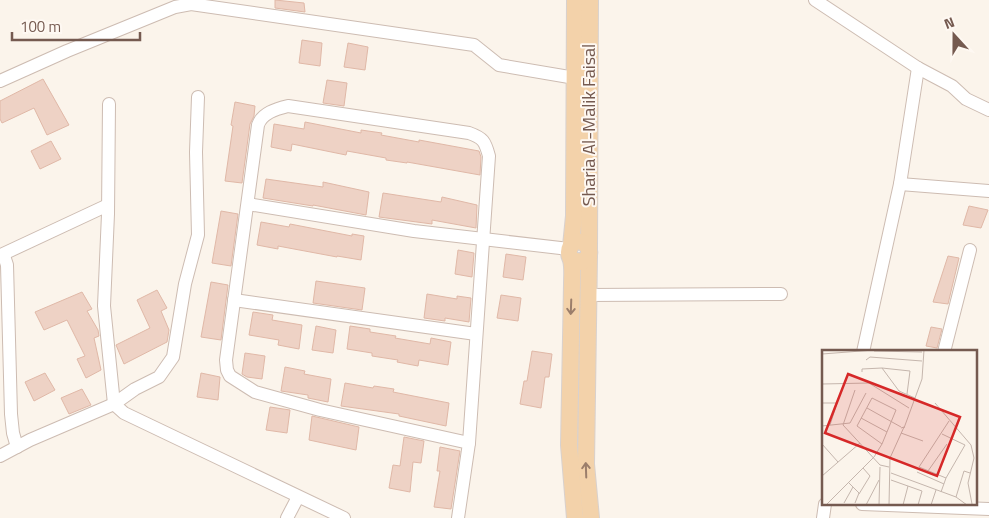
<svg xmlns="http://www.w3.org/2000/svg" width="989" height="518" viewBox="0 0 989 518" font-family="'Titillium Web',sans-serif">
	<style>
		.building { fill: #eed2c5; stroke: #e0b8a7 }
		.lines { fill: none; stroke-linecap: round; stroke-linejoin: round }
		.minor-casing { stroke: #cdbcb2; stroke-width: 14 }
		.major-casing { stroke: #d8d1ce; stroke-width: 18 }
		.minor { stroke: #fff; stroke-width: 12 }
		.major { stroke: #f3d2aa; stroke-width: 16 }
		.oneway { stroke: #9b7e6b }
		.labels { text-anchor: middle; stroke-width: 4; stroke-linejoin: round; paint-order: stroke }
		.street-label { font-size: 18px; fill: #755a50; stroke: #fef8f2 }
		.inset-road { fill: none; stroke: #c5b6ad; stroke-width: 1 }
		.view { fill: #d62828; fill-opacity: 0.15; stroke: #d62828; stroke-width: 2.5 }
		.inset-edge { fill: none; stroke: #755a50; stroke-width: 2.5 }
	</style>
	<rect width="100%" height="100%" fill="#fbf4eb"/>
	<g class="building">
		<path d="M275 0 304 3 305 12 275 8Z"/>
		<path d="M302 40 322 43 320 66 299 63Z"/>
		<path d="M348 43 368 47 365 70 344 67Z"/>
		<path d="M43 79 69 125 47 135 34 108 2 123 0 119V101Z"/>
		<path d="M327 80 347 83 344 106 323 103Z"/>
		<path d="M235 102 255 106 254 116 250 124 242 183 225 181 233 126 231 125Z"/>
		<path d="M305 122 361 133V130L382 133 381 135 419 142V140L479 151 481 157 480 175 407 162V163L386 160V158L347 151 346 155 292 144 291 151 271 147 274 124 304 129Z"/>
		<path d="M51 141 61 159 40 169 31 151Z"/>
		<path d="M266 179 323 187V182L369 192 366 215 313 205V206L263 198Z"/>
		<path d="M383 193 441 202 442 197 477 205 476 228 432 220V224L379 217Z"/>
		<path d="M969 206 988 210 981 228 963 225Z"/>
		<path d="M221 211 238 214 231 266 212 263Z"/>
		<path d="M261 222 289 227 290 224 352 236V234L364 236 361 260 337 256V257L278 246V249L257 245Z"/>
		<path d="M458 250 474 253 472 277 455 274Z"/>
		<path d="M506 254 526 257 523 280 503 277Z"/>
		<path d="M948 256 959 258 948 304 933 302Z"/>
		<path d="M316 281 365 288 362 310 313 303Z"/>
		<path d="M211 282 228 285 221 340 201 337Z"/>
		<path d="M157 290 167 308 161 311 169 330 167 342 124 364 116 345 150 328 137 300Z"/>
		<path d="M82 292 92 309 87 311 98 330 99 336 94 338 101 370 86 378 77 359 85 356 67 320 44 330 35 312Z"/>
		<path d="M427 294 457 299V296L471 298 469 322 445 318V321L424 318Z"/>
		<path d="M501 295 521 298 518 321 497 318Z"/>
		<path d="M253 312 273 315 272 320 302 325 299 349 278 345 279 340 249 335Z"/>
		<path d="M316 326 336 330 333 353 312 350Z"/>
		<path d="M350 326 370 329V332L396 336 395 338 430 344 431 338 451 342 448 365 419 360 418 366 397 362 398 360 372 356V353L347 349Z"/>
		<path d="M931 327 942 329 937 348 926 346Z"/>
		<path d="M532 351 552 354 549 377H545L541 408 520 404 524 381H527Z"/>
		<path d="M245 353 265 356 262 379 247 377 242 374Z"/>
		<path d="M285 367 305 371 304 374 331 379 328 402 308 398V395L281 391Z"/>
		<path d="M45 373 55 390 34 401 25 382Z"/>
		<path d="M201 373 220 377 218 400 197 397Z"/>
		<path d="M345 383 373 388 374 386 394 389 393 392 449 403 446 426 399 416V414L341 406Z"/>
		<path d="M82 389 91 405 69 414 61 398Z"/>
		<path d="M270 407 290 410 287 433 266 430Z"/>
		<path d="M312 416 359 427 356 450 309 440Z"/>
		<path d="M404 437 424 441 421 463 413 462 410 492 389 488 393 465 400 466Z"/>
		<path d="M440 447 460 451 451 509 434 507 440 471H437Z"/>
	</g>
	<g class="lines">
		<defs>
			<g id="minor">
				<path d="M815 0 918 68 952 86 966 99 989 110"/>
				<path d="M0 81 67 51 175 7 191 4 474 45 499 65 575 78"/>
				<path d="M109 104 108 214 104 306 114 404 124 413 344 518"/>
				<path d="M288 106 469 133C483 138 485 141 489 156L469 443 320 410 255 392 230 376 227 370 226 360 258 125C262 113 276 109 288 106Z"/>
				<path d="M900 184 989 191"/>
				<path d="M248 204 414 231 569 249"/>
				<path d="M0 255 5 259 7 265 11 414 13 433 17 447"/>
				<path d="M1 255 108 205"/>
				<path d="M588 295 781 294"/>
				<path d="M234 300 476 334"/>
				<path d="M863 352 900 184 918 68"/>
				<path d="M944 352 970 250"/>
				<path d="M0 456 30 440 114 404 135 389 159 377 173 357 185 284 198 235 196 152 198 97"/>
				<path d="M862 504 989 509"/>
				<path d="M287 518 298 497"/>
				<path d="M458 518 469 443"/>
				<path d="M823 518 825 504"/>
			</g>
			<g id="major">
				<path d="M571 246 574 216 575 0"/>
				<path d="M589 250 590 0"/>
				<path d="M589 256 586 464 591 518"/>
				<path d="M571 259 580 262C600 256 583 233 571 245 570 247 569 250 569 252 569 257 570 256 571 260 573 267 572 276 572 284L569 445 575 518"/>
			</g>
		</defs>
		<use href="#minor" class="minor-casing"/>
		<use href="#major" class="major-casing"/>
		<use href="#minor" class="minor"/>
		<use href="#major" class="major"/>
	</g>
	<defs><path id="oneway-shaft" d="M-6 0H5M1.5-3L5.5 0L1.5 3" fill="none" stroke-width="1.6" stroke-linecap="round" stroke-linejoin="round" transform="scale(1.25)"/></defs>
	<g class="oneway">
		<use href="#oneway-shaft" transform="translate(571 307) rotate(92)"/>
		<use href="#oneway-shaft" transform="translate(586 470) rotate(-92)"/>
	</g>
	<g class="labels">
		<g class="street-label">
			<text transform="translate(589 125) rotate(-90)" y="6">Sharia Al-Malik Faisal</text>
		</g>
	</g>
	<g transform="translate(822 350)">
		<rect width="155" height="155" fill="#fbf4eb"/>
		<path class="inset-road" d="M52 1 100 2M0 4 52 0M44 10 48 7 100 11M60 18 77 41 93 48M40 22V19L60 18 88 21 85 44M0 34 47 33 87 58M33 40 21 75 58 115 67 117M50 48 74 60 60 94 35 76ZM0 53H15L8 75M113 53 149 95 152 108 146 133 150 154M45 58 79 77M39 68 65 82M0 76 28 73 44 43M82 78 100 29 102 0M79 83 101 91M120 84 143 95 124 128M0 94 16 112M106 121 125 94M95 122 122 134M69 123 134 147 145 155M0 126 38 93M69 130 100 141 96 155M26 132 37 143 33 153M119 142 124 128 97 117 127 71M37 144 48 126 41 118M134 147 142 121 148 123M22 153 31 137M4 155 52 107 60 94M44 155 57 130M57 155 58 117M67 155 68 108 82 77 79 78M81 155 86 136M109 155 114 140"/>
		<path class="view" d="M26 24 138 67 115 126 3 83Z"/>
		<rect width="155" height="155" class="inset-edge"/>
	</g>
	<g transform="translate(954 35) rotate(339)" stroke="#fef8f2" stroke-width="4" paint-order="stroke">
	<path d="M0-4L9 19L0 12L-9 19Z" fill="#755a50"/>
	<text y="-8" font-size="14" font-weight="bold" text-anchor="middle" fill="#755a50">N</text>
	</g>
	<path d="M12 32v8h128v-8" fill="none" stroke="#755a50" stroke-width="2.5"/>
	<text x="20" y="32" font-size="15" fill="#755a50" stroke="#fef8f2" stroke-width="4" paint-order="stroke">100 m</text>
</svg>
